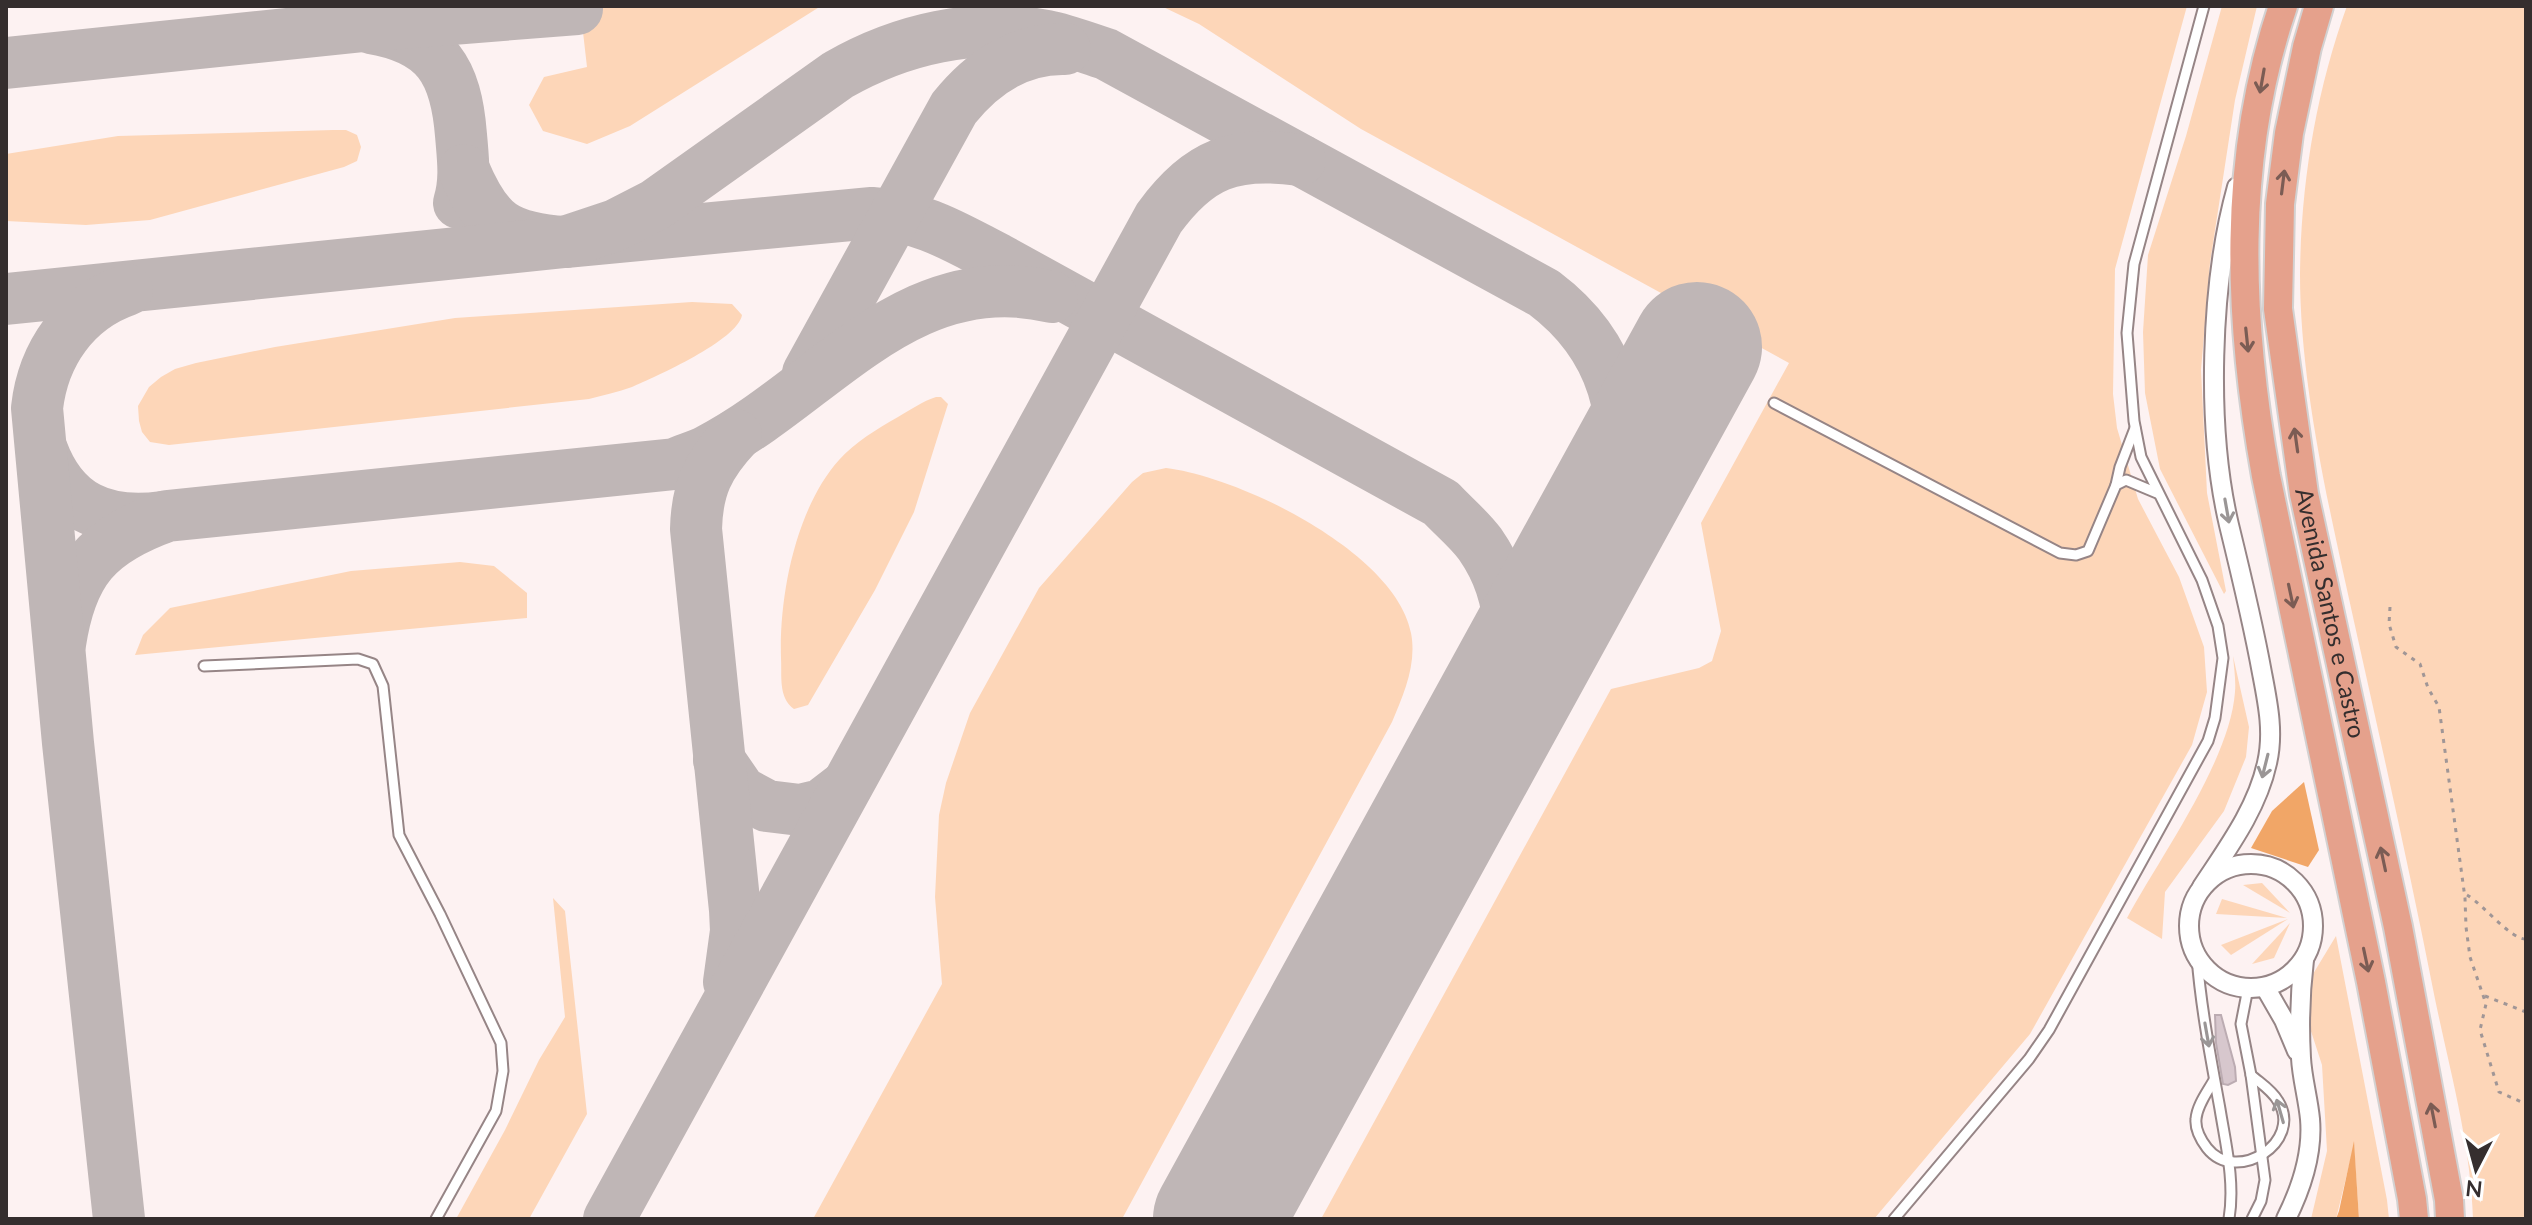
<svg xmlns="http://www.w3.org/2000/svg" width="2532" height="1225" viewBox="0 0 2532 1225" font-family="Lato,sans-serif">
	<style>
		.green { fill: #fdd6b8 }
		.forest { fill: #f1a667 }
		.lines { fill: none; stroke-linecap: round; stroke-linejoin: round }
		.taxiway { stroke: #bfb6b6; stroke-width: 52 }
		.runway { stroke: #bfb6b6; stroke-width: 130 }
		.building { fill: #d7c7cd; stroke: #bcacb2; stroke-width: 2 }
		.lane-casing { stroke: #968586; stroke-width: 13 }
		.street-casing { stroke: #968586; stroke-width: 22 }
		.primary-casing { stroke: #d3d1d1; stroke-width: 32 }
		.path { stroke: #a09696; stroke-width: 3; stroke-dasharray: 4 6; stroke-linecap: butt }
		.lane { stroke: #fff; stroke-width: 9 }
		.street { stroke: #fff; stroke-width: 18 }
		.primary { stroke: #e5a18c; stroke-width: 28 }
		.oneway { stroke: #7b5c54 }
		.oneway2 { stroke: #9a9696 }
		.labels { text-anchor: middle; stroke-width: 7; stroke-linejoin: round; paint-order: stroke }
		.street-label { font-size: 24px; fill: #352e2e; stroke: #fff }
	</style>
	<rect width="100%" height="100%" fill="#fdf2f2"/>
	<g class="green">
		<path d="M580 6H821L630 126 587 144 543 131 529 105 544 77 587 67Z"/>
		<path d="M1161 6H2187L2115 269 2113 394 2117 428 2138 499 2179 577 2204 647 2207 692 2192 745 2030 1034 1874 1219H1321L1611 689 1699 668 1712 661 1721 631 1701 523 1789 363 1361 129 1199 24Z"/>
		<path d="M2222 6H2257L2235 100 2210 263 2201 370 2207 493 2226 591 2224 594 2160 469 2145 393 2143 332 2148 255 2186 136Z"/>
		<path d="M2347 6H2526V1219H2473C2471 1146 2450 1071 2435 999 2411 877 2384 756 2357 635 2332 520 2300 391 2300 274 2301 182 2316 92 2347 6Z"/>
		<path d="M333 130H346L357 135 361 147 357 161 344 167 150 220 86 225 6 221V154L118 136Z"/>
		<path d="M692 302 732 304 742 315C738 340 655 377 632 387 618 392 603 395 589 399L169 445 150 442 142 432 139 421 138 406 149 387 161 377 175 369 196 363 275 347 455 318Z"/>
		<path d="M936 397H941L948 404 914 512 875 590 808 705 794 709C778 698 782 675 781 658 779 595 796 508 839 460 855 442 877 429 898 417 910 410 923 401 936 397Z"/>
		<path d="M1166 468C1241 477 1396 553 1411 633 1417 664 1404 694 1392 722L1122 1219H813L942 984 935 897 939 815 946 783 970 713 1039 588 1132 482 1143 473Z"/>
		<path d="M460 562 494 566 527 593V618L135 655 143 635 170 608 351 571Z"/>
		<path d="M2233 656 2249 727 2246 757 2224 811 2165 892 2162 939 2127 918C2160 857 2230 761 2235 692 2236 681 2234 667 2233 656Z"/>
		<path d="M2262 883 2290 913 2243 885Z"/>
		<path d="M553 898 565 911 587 1114 529 1219H456L505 1130 539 1060 565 1017Z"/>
		<path d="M2222 899 2287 918 2216 914Z"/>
		<path d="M2288 919 2231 955 2221 945Z"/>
		<path d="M2290 923 2274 958 2252 964Z"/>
		<path d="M2336 936 2387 1200 2389 1219H2359L2354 1145 2336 1219H2311L2327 1151 2322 1065 2309 1025 2313 974Z"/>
	</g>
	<g class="forest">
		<path d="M2304 782 2319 850 2308 867 2251 848 2272 811Z"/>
		<path d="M2354 1141 2359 1219H2336L2339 1211Z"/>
	</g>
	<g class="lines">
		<g class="taxiway">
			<path d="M371 28C437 39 456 71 461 135 463 159 466 180 459 203"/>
			<path d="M6 63 364 26 577 9"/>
			<path d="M464 170C487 225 506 238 565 242L872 213C924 217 953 236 998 259L1441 503C1453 516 1469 529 1480 544 1520 601 1514 662 1491 724"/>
			<path d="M6 299 565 242 616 225 655 205 838 75C901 39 974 22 1047 36 1067 40 1087 48 1106 54L1544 293C1613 345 1637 422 1610 504"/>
			<path d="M808 373 954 108C982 73 1019 48 1065 49"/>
			<path d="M42 450C63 507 104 525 163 517"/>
			<path d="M60 644C71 571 97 541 167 516L675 464C686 459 698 456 709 450 823 391 908 262 1052 297"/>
			<path d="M719 760 741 792 767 806 800 810 821 805 847 785"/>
			<path d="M729 982 736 931 735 910 696 529C697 488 708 465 736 435"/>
			<path d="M119 1219 68 743 37 408C43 354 75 308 127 290"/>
			<path d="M609 1219 1159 218C1199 163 1234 151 1300 160"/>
		</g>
		<path class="runway" d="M1218 1219 1697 347"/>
	</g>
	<path class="building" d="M2215 1015H2221L2235 1067 2236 1081 2228 1085 2223 1084 2216 1043Z"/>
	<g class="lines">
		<defs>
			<g id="lane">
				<path d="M1774 403 2060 553 2076 555 2088 551 2116 485 2126 480 2157 493"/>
				<path d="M2116 485 2120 467 2135 428"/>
				<path d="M204 666 358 659 373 664 383 686 399 835 440 914 501 1043 503 1071 496 1111 436 1219"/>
				<path d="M2197 957C2201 1009 2211 1059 2220 1109 2226 1146 2235 1182 2229 1219"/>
				<path d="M2248 988 2241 1024 2251 1075 2265 1180 2261 1201 2252 1219"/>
				<path d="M2214 1080C2208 1091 2197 1105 2196 1119 2195 1129 2201 1140 2207 1148 2236 1185 2304 1142 2278 1101 2272 1090 2260 1083 2251 1075"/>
				<path d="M1894 1219 2029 1059 2049 1030 2208 741 2215 718 2223 658 2218 626 2202 580 2141 457 2134 421 2127 333 2134 264 2204 6"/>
			</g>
			<g id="street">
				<circle cx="2251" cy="926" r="62"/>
				<path d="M2202 887C2227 849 2257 809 2267 763 2274 733 2268 704 2262 673 2253 623 2241 574 2229 525 2206 427 2210 283 2237 187"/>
				<path d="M2265 987 2284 1020 2297 1051"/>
				<path d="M2286 1219C2301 1189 2313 1154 2310 1119 2308 1098 2302 1078 2301 1058 2299 1024 2300 993 2304 960"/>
			</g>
			<g id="primary">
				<path d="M2283 6C2231 159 2238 320 2266 476L2371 982 2412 1199 2414 1219"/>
				<path id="s1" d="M2319 6 2307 47 2289 133 2280 204 2278 309 2304 494 2398 927 2449 1200 2450 1219"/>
			</g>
		</defs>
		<use href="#lane" class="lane-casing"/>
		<use href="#street" class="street-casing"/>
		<use href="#primary" class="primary-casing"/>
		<g class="path">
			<path d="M2390 607 2389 624 2396 647 2420 664 2428 688 2439 707 2465 898 2466 927 2470 957 2486 1004 2480 1030 2499 1092 2526 1104"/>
			<path d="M2467 895C2484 905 2511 940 2526 939"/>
			<path d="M2485 996 2526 1012"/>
		</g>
		<use href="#lane" class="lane"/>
		<use href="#street" class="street"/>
		<use href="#primary" class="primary"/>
	</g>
	<defs><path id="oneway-shaft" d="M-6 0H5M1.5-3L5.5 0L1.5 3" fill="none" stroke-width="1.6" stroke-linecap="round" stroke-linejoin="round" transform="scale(2)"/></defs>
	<g class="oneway">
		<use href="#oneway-shaft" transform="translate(2262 81) rotate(100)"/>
		<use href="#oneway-shaft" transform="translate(2283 182) rotate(-83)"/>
		<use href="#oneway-shaft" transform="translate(2247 340) rotate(84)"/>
		<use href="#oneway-shaft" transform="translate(2296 440) rotate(-98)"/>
		<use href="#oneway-shaft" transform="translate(2291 596) rotate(78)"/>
		<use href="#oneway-shaft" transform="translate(2383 859) rotate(-102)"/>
		<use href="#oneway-shaft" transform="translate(2366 960) rotate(78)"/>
		<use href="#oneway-shaft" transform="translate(2433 1115) rotate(-101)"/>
	</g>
	<g class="oneway2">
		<use href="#oneway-shaft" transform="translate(2227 511) rotate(80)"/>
		<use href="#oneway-shaft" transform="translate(2265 766) rotate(104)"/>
		<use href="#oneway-shaft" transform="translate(2207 1035) rotate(80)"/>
		<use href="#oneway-shaft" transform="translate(2280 1111) rotate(-106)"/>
	</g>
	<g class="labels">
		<g class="street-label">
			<text dy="8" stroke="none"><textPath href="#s1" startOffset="616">Avenida Santos e Castro</textPath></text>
		</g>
	</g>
	<rect width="2532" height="1225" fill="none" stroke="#352e2e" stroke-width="16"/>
	<g transform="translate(2476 1169) rotate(186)" stroke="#ffffff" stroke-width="6" paint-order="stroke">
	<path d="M0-6L14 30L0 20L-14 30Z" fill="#352e2e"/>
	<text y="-12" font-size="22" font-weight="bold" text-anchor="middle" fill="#352e2e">N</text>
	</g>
</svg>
